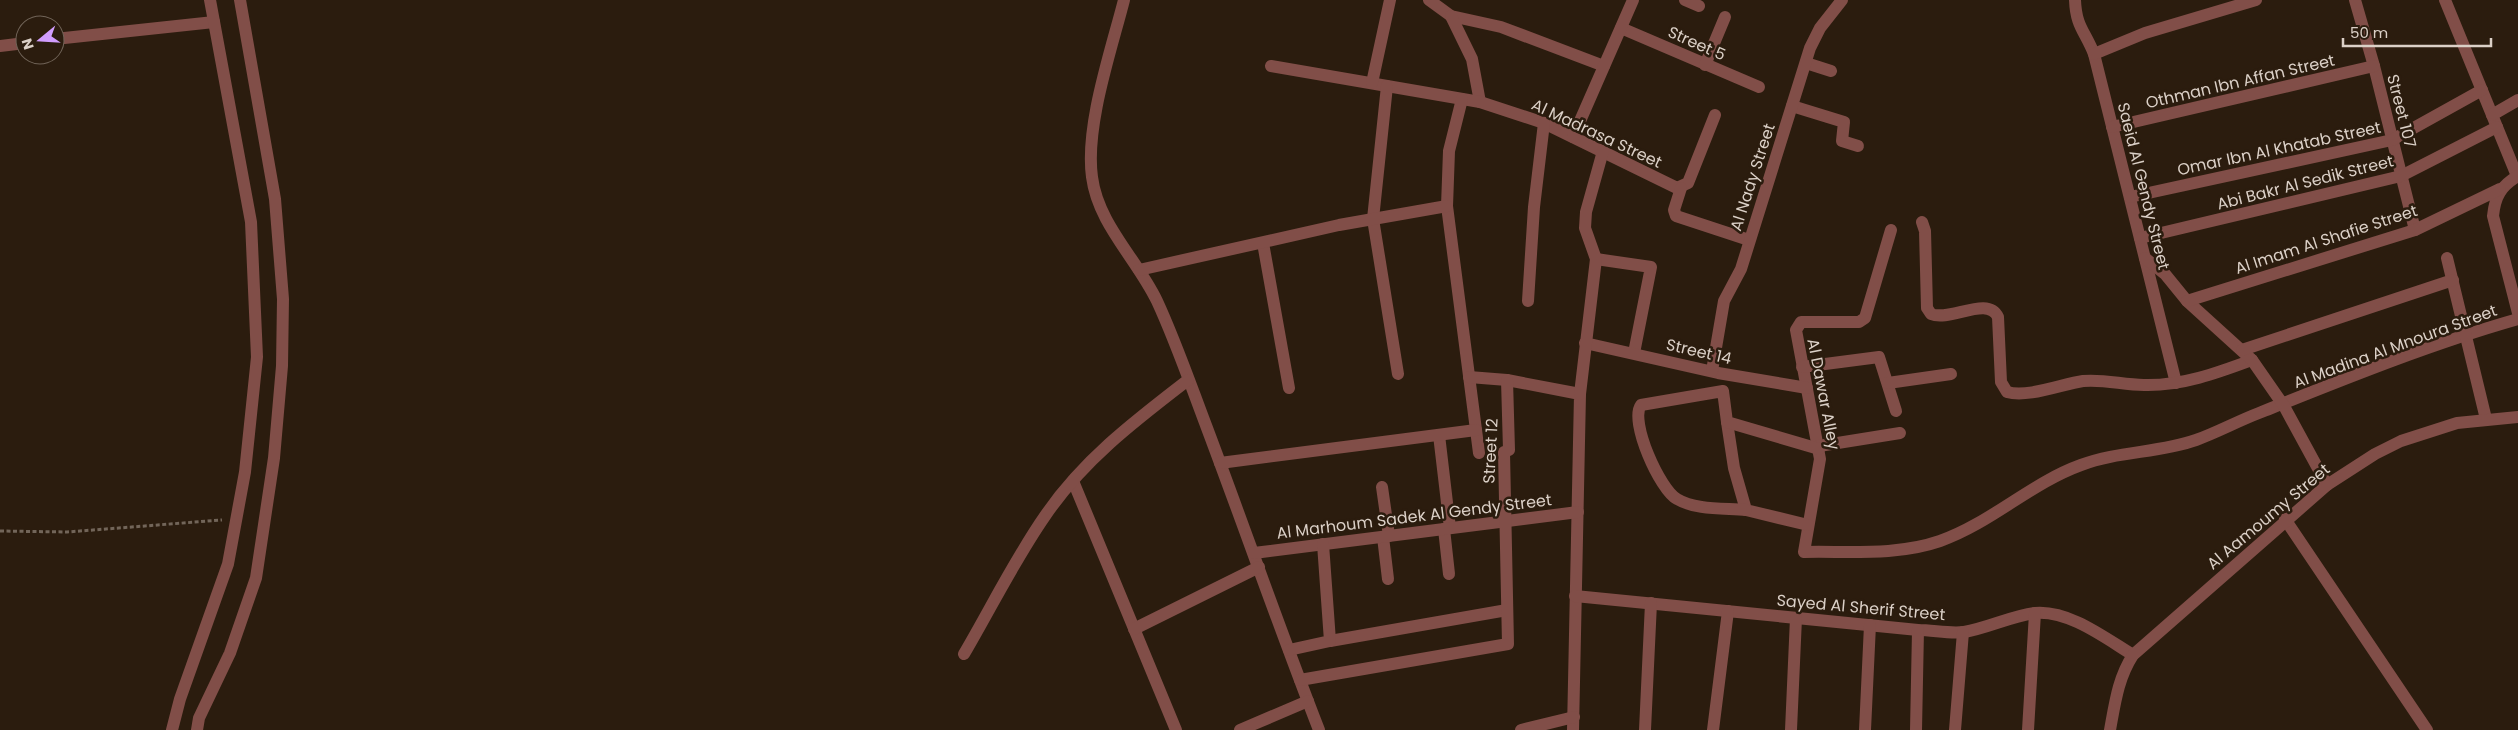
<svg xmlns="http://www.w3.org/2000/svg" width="2518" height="730" viewBox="0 0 2518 730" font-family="Poppins,sans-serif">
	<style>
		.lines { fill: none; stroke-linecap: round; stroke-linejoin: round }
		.path { stroke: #726559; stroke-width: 3; stroke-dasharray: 4 2.5; stroke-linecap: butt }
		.minor { stroke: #814e48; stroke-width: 12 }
		.labels { text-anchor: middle; stroke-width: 5; stroke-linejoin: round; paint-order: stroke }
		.street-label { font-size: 16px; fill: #dbd0c7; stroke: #2b1c0e }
	</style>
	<rect width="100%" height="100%" fill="#2b1c0e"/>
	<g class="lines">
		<path class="path" d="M0 531 67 532 222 520"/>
		<g class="minor">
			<path d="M1124 0C1111 51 1085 126 1092 177 1098 224 1137 259 1157 301 1176 342 1191 386 1207 428 1245 529 1280 630 1319 730"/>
			<path d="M1429 0 1451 16 1501 27 1604 66"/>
			<path d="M1685 0 1699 6"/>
			<path d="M2075 0C2076 27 2085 31 2094 54L2176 383"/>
			<path d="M2355 0 2374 66 2415 230"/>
			<path d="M2445 0 2517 176"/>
			<path d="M1451 16 1472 59 1480 102"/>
			<path d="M1621 28 1759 87"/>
			<path d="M55 39 214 22"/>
			<path d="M0 46 25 43"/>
			<path d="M2094 54 2145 33 2256 0"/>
			<path d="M1806 63 1831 71"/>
			<path d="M1705 65 1725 17"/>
			<path d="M1271 66 1480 102 1544 123 1677 188 1688 183 1715 115"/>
			<path d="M1372 83 1390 0"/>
			<path d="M1387 86 1373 219 1398 374"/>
			<path d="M1462 99 1449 151 1447 206 1479 453"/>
			<path d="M1792 106 1844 122 1842 141 1858 146"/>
			<path d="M2492 115 2518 100"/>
			<path d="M2112 127 2374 66"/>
			<path d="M1573 137 1633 0"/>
			<path d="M2518 176C2501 186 2495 196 2493 216L2518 313"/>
			<path d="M1681 188 1674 210 1676 216 1749 240"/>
			<path d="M2130 197 2392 140 2482 90"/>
			<path d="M1922 222 1925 231 1927 308 1931 314C1950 322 1988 295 1998 317L2001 382 2007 392C2028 398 2062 384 2083 381 2105 379 2123 385 2144 385 2182 386 2217 373 2252 360"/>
			<path d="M1891 230 1865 318 1859 322H1801L1796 330 1820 459 1804 552C1848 551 1897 556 1940 541 1991 523 2031 483 2081 465 2118 451 2159 453 2196 440 2218 432 2238 421 2259 413 2344 379 2430 344 2518 319"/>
			<path d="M2140 238 2401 176 2497 127"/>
			<path d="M1263 243 1289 388"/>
			<path d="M2145 258 2165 274 2187 301 2252 360 2284 406 2327 485"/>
			<path d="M2447 258 2486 419"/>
			<path d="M1596 259 1651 267 1634 353"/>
			<path d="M1139 270 1339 225 1447 206"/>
			<path d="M1528 301 1534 207 1544 123"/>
			<path d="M2187 301 2415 230 2500 189"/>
			<path d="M1585 343 1718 373 1807 388"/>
			<path d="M2242 350 2453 280"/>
			<path d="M1802 367 1879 357 1896 411"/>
			<path d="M1712 371 1724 301 1741 269 1810 48 1820 28 1842 0"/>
			<path d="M1469 377 1507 380 1580 394 1573 730"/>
			<path d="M1888 383 1951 374"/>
			<path d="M1580 394 1596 259 1585 228 1586 212 1603 151"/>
			<path d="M1727 422 1734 468 1746 510 1808 525"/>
			<path d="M1439 435 1450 528"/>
			<path d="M1819 446 1900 433"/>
			<path d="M1220 463 1476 430"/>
			<path d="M1073 481 1176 730"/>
			<path d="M1382 487 1389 536"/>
			<path d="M1746 510C1725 508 1695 510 1677 499 1660 490 1629 421 1641 405L1723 391 1727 422 1819 449"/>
			<path d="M2285 519 2427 730"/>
			<path d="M1444 529 1449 574"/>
			<path d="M1383 537 1388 579"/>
			<path d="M1254 553 1578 512"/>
			<path d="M1575 596 1918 630C1933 630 1950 634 1964 632 1988 628 2011 616 2035 613 2069 610 2105 638 2133 655"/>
			<path d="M1134 629 1259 567"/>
			<path d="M1330 641 1507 610"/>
			<path d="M1289 650 1330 641 1323 544"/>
			<path d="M964 654C991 608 1015 559 1045 516 1083 460 1136 420 1188 380"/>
			<path d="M1300 680 1508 644 1504 452 1509 450 1507 380"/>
			<path d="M172 730 180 699 228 564 245 472 257 357 251 222 210 0"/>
			<path d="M197 730 199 718 230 653 256 578 274 458 282 366 283 299 275 199 240 0"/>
			<path d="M1240 730 1308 701"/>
			<path d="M1521 730 1574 717"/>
			<path d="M1645 730 1651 603"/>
			<path d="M1713 730 1728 611"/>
			<path d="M1791 730 1796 618"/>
			<path d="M1865 730 1870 625"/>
			<path d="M1916 730 1918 630"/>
			<path d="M1955 730 1963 632"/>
			<path d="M2028 730 2035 613"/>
			<path d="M2110 730C2115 703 2118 678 2133 655L2327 485 2375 454 2401 441 2457 423 2518 417"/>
		</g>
	</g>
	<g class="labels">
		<g class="street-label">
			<text transform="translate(1697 43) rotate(24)" y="6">Street 5</text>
			<text transform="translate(2240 81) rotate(-13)" y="6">Othman Ibn Affan Street</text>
			<text transform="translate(2402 111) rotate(76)" y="6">Street 107</text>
			<text transform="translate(1597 133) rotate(25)" y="6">Al Madrasa Street</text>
			<text transform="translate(2279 148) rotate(-12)" y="6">Omar Ibn Al Khatab Street</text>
			<text transform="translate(1752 177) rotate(-72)" y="6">Al Nady Street</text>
			<text transform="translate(2305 182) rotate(-14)" y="6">Abi Bakr Al Sedik Street</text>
			<text transform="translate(2144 186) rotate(76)" y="6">Saeid Al Gendy Street</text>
			<text transform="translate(2326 239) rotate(-18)" y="6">Al Imam Al Shafie Street</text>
			<text transform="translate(2395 346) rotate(-20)" y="6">Al Madina Al Mnoura Street</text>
			<text transform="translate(1699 351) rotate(13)" y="6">Street 14</text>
			<text transform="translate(1824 394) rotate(79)" y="6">Al Dawar Alley</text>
			<text transform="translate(1490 451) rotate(-87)" y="6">Street 12</text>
			<text transform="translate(1414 516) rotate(-7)" y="6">Al Marhoum Sadek Al Gendy Street</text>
			<text transform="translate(2268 516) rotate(-40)" y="6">Al Aamoumy Street</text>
			<text transform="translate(1861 607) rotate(5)" y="6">Sayed Al Sherif Street</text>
		</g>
	</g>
	<g transform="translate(40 40) rotate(252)"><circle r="24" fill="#2b1c0e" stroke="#716458"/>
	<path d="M0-4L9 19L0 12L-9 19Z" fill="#d19dfe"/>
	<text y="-8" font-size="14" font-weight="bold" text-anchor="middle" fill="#dbd0c7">N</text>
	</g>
	<path d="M2343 38v8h148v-8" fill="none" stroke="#dbd0c7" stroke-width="2.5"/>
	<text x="2350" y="38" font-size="15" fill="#dbd0c7" stroke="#2b1c0e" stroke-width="4" paint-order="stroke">50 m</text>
</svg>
